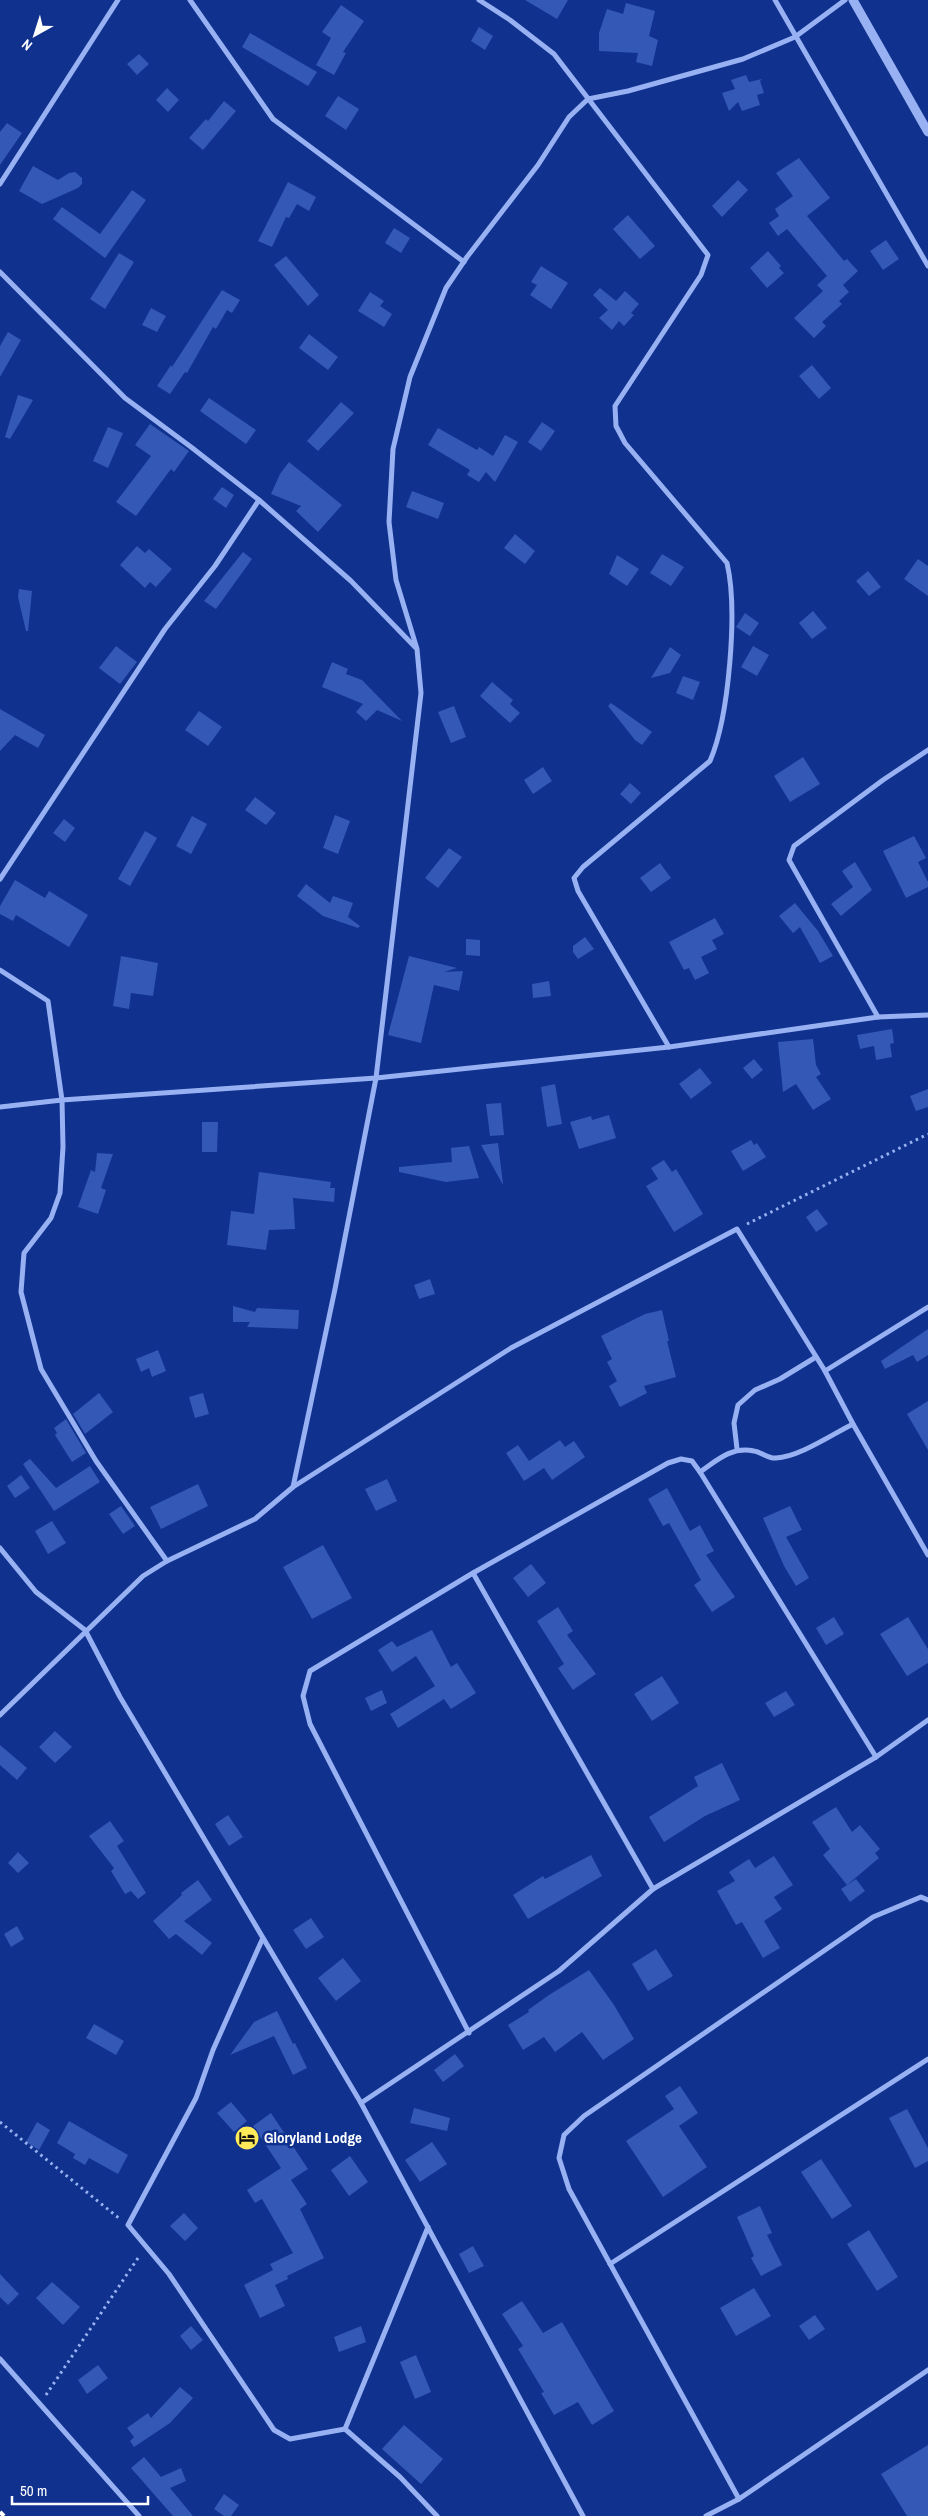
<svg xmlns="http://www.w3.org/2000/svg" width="928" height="2516" viewBox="0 0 928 2516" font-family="'Archivo Narrow',sans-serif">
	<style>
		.building { fill: #3458b5 }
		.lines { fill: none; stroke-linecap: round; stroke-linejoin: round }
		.path { stroke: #97b1f3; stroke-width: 3; stroke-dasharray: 2.5 4; stroke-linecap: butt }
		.minor { stroke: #97b1f3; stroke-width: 5 }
		.tertiary { stroke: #97b1f3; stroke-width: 9 }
		.rail { stroke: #fff; stroke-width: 4; stroke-dasharray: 9 4; stroke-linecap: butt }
		.labels { text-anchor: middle; stroke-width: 5; stroke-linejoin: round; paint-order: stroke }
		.poi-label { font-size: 15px; font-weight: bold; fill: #fff; stroke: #10318d; text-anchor: start }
	</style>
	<rect width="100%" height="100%" fill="#10318d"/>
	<g class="building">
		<path d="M525 0H568L557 19Z"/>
		<path d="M626 3 655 11 649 36 658 40 652 66 636 62 638 53 599 51V33L607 9 623 14Z"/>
		<path d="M341 5 364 21 343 52 346 53 334 75 316 65 331 38 322 32Z"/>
		<path d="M479 27 493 36 485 50 471 41Z"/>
		<path d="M250 33 317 72 308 86 242 47Z"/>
		<path d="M139 54 149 64 137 75 127 64Z"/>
		<path d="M746 75 749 82 762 79 760 81 764 93 757 95 760 105 742 111 738 102 729 111 722 93 735 89 731 80Z"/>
		<path d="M167 88 179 100 168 112 156 100Z"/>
		<path d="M338 96 359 109 346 130 325 116Z"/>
		<path d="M224 101 236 111 203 150 189 138 206 119 208 121Z"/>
		<path d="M7 123 22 133 0 165V132Z"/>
		<path d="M799 158 830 198 807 216 844 261 847 259 858 271 843 285 849 292 839 301 842 304 822 322 826 326 814 338 794 318 823 291 817 285 827 276 787 229 778 236 769 223 779 216 775 209 793 196 776 173Z"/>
		<path d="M33 166 58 180 69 173 75 172 82 178V184L78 188 42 204 19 191Z"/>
		<path d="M738 180 748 190 722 217 712 206Z"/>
		<path d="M288 182 316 197 309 211 297 204 289 218 286 217 272 247 258 241Z"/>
		<path d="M132 190 146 200 105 258 53 219 62 207 100 234Z"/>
		<path d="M628 215 655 246 640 259 613 229Z"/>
		<path d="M394 228 410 238 401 253 385 243Z"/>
		<path d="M886 240 899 259 883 270 870 251Z"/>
		<path d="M768 251 781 266 779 268 784 273 767 288 750 268Z"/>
		<path d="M119 253 134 262 105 309 90 299Z"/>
		<path d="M286 256 319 295 308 306 274 265Z"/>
		<path d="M541 266 568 283 551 309 530 295 537 285 531 282Z"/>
		<path d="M600 288 616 301 625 291 639 304 631 313 634 315 624 326 619 321 612 330 599 318 608 310 593 295Z"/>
		<path d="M222 290 240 300 232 313 227 310 216 329 213 327 187 373 185 372 170 394 157 386 171 365 172 367Z"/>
		<path d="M370 292 384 301 380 306 392 314 384 327 358 311Z"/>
		<path d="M151 308 166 316 157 332 142 325Z"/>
		<path d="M8 332 21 340 0 377V346Z"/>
		<path d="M309 334 338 357 328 370 299 348Z"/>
		<path d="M812 365 831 388 819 399 799 376Z"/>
		<path d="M18 395 33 400 10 439 5 437Z"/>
		<path d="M209 398 256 430 246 444 200 411Z"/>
		<path d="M341 402 354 413 318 451 307 441Z"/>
		<path d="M542 422 555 431 541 451 528 442Z"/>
		<path d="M150 424 189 451 174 472 171 469 136 516 116 502 151 456 135 445Z"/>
		<path d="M108 427 123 433 108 468 93 461Z"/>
		<path d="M438 428 477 450 479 447 493 456 505 435 518 442 495 482 486 472 479 482 467 475 470 470 428 445Z"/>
		<path d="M289 462 342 505 318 532 296 511 301 506 271 494 280 474Z"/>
		<path d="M222 487 234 495 226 508 213 499Z"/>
		<path d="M412 491 444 503 438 519 406 507Z"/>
		<path d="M515 534 535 551 525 564 504 548Z"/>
		<path d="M137 546 145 553 149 549 172 569 156 587 150 582 145 588 120 565Z"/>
		<path d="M243 552 252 559 216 609 204 601Z"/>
		<path d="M662 554 684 567 671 586 650 573Z"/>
		<path d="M617 555 639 569 627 586 609 574Z"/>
		<path d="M918 559 928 566V596L904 579Z"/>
		<path d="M868 571 881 587 869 596 856 581Z"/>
		<path d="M19 589 32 591 28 631H26L18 597Z"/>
		<path d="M813 611 827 628 812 639 799 623Z"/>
		<path d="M745 613 759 623 750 636 736 627Z"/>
		<path d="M116 646 137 662 120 684 99 668Z"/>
		<path d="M753 646 769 655 757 676 741 667Z"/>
		<path d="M670 647 681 655 670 673 651 678Z"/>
		<path d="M332 662 348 669 346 674 362 680 402 721 377 710 366 721 356 712 363 704 322 687Z"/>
		<path d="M683 676 700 682 693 700 676 693Z"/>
		<path d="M492 682 513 700 510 704 520 713 510 723 480 696Z"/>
		<path d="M611 703 652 732 642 745 635 740 608 706Z"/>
		<path d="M454 706 466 737 451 743 438 712Z"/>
		<path d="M0 709 45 735 38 748 15 735 0 751Z"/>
		<path d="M199 711 222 727 208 746 185 730Z"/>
		<path d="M803 757 820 784 790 802 774 776Z"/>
		<path d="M543 767 552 781 533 794 524 780Z"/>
		<path d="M630 783 641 793 631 804 620 794Z"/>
		<path d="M255 797 276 813 266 825 245 810Z"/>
		<path d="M335 815 350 821 338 854 323 848Z"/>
		<path d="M192 816 207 824 191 854 176 846Z"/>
		<path d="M64 819 75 828 65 842 53 833Z"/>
		<path d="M145 831 157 838 130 886 118 879Z"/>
		<path d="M914 836 926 858 918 862 928 882V887L906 898 883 851Z"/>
		<path d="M449 848 462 857 438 888 425 878Z"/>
		<path d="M855 862 872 890 841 916 831 904 853 887 842 871Z"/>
		<path d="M660 863 671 878 651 892 640 878Z"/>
		<path d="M15 880 45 898 49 891 88 915 69 947 16 915 13 921 0 914V906Z"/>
		<path d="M306 884 330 903 333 896 353 903 348 917 360 926 358 928 323 916 297 896Z"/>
		<path d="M795 903 818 931 833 956 820 963 800 927 793 933 779 916Z"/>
		<path d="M715 918 724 934 712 940 717 949 701 957 709 973 695 980 689 968 684 970 669 942Z"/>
		<path d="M585 937 594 949 578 959 573 952V946Z"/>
		<path d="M466 939 480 940V956L466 955Z"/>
		<path d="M121 956 158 963 153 996 131 993 129 1009 113 1006Z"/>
		<path d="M409 956 457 968 444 972 463 971 459 991 434 985 421 1043 388 1035Z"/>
		<path d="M549 981 551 996 533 998 532 984Z"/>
		<path d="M892 1029 894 1043 890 1044 892 1057 876 1060 874 1046 860 1049 857 1035Z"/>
		<path d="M813 1039 816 1065 821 1074 816 1077 831 1099 813 1110 796 1084 783 1092 778 1042Z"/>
		<path d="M754 1059 763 1070 752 1079 743 1068Z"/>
		<path d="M700 1068 712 1083 691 1099 679 1084Z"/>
		<path d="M555 1084 562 1124 547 1127 541 1087Z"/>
		<path d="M928 1089V1107L916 1111 910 1096Z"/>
		<path d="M501 1103 504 1135 490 1136 486 1104Z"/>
		<path d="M609 1115 616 1138 579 1149 570 1122 591 1116 592 1120Z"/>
		<path d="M202 1122H218L217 1152H202Z"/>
		<path d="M751 1140 754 1145 757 1143 766 1157 743 1171 731 1151Z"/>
		<path d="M498 1143 503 1184V1185L481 1145Z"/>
		<path d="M469 1146 479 1178 446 1182 399 1172V1167L452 1162 451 1148Z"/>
		<path d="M97 1153 113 1154 101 1188 106 1190 98 1214 78 1207 91 1170 95 1172Z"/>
		<path d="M664 1160 672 1172 676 1169 703 1214 674 1232 646 1186 658 1179 651 1168Z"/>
		<path d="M259 1172 331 1182 330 1188H335L334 1202 293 1198 295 1229 269 1230 266 1250 227 1245 231 1211 254 1214Z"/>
		<path d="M817 1209 828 1224 816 1232 806 1217Z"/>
		<path d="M430 1279 435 1294 419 1299 414 1285Z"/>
		<path d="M233 1306 255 1312 257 1308 299 1310 298 1329 247 1327 250 1322H233Z"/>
		<path d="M662 1310 669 1341H667L676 1377 644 1386 647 1393 620 1407 609 1386 617 1381 607 1362 612 1359 601 1336 645 1314Z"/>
		<path d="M928 1329V1355L917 1362 913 1355 885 1369 881 1361Z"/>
		<path d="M158 1350 166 1371 152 1377 149 1368 141 1372 136 1359Z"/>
		<path d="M99 1393 113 1412 85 1434 73 1414Z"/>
		<path d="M203 1393 209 1414 195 1418 189 1397Z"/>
		<path d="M928 1401V1450L907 1414Z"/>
		<path d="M66 1419 86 1453 72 1462 55 1435 57 1433 54 1428Z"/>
		<path d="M560 1440 565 1447 574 1441 585 1457 552 1480 544 1468 524 1481 506 1453 518 1445 529 1461Z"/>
		<path d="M30 1459 56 1488 90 1466 100 1482 54 1511 23 1464Z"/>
		<path d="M21 1475 30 1488 15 1498 7 1486Z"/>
		<path d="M387 1479 397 1501 376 1511 365 1489Z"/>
		<path d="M198 1484 208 1506 161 1529 150 1507Z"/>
		<path d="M667 1488 690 1531 700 1525 714 1551 706 1555 735 1597 712 1612 694 1585 701 1580 669 1523 663 1526 648 1499Z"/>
		<path d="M121 1506 135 1526 123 1534 109 1514Z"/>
		<path d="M790 1506 802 1530 786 1537 809 1578 796 1586 784 1566 763 1518Z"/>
		<path d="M52 1521 66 1543 48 1554 35 1531Z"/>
		<path d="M323 1545 352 1598 312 1619 283 1567Z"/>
		<path d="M531 1564 546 1583 528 1597 513 1578Z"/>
		<path d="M558 1607 573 1631 567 1635 596 1674 573 1690 558 1668 564 1664 537 1621Z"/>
		<path d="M834 1617 844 1634 826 1645 816 1628Z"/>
		<path d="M908 1617 928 1649V1663L907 1676 880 1634Z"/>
		<path d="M432 1630 451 1667 457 1663 476 1693 451 1709 444 1699 398 1728 390 1714 435 1686 416 1656 392 1672 378 1650 392 1641 397 1647Z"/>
		<path d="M662 1676 679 1703 652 1721 634 1694Z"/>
		<path d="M382 1690 387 1703 371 1711 365 1698Z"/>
		<path d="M786 1691 795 1705 774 1717 765 1703Z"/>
		<path d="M55 1731 72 1747 55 1763 39 1747Z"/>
		<path d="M0 1745 27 1768 17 1780 0 1765Z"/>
		<path d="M722 1763 740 1800 705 1816 664 1842 649 1817 698 1786 694 1777Z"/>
		<path d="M836 1807 852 1832 860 1825 880 1849 875 1853 879 1858 847 1885 823 1855 830 1849 812 1822Z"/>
		<path d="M228 1815 243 1837 229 1846 215 1824Z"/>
		<path d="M110 1821 124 1841 117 1846 146 1893 138 1899 131 1891 125 1894 111 1871 114 1868 89 1836Z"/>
		<path d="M18 1852 29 1863 18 1873 8 1863Z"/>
		<path d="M591 1855 602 1876 528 1919 513 1895 543 1876 545 1879Z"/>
		<path d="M774 1856 793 1885 774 1897 782 1909 764 1921 780 1948 763 1958 742 1922 736 1925 717 1891 735 1881 729 1872 749 1859 755 1868Z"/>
		<path d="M856 1879 865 1891 850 1902 841 1889Z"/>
		<path d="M198 1880 212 1900 184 1921 212 1943 202 1955 176 1934 169 1939 153 1921 182 1895 181 1893Z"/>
		<path d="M311 1918 324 1937 306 1949 293 1930Z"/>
		<path d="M17 1926 24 1939 11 1947 4 1934Z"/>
		<path d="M656 1949 673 1976 648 1991 632 1964Z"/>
		<path d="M343 1958 361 1981 336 2001 318 1978Z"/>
		<path d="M589 1970 614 2005 634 2039 603 2060 582 2032 555 2052 544 2037 523 2050 508 2025 529 2012 528 2010 549 1995Z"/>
		<path d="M277 2011 293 2044 295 2043 307 2068 293 2075 274 2036 230 2055 254 2022Z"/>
		<path d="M94 2024 124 2041 116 2055 86 2038Z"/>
		<path d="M455 2054 464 2066 443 2082 434 2070Z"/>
		<path d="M680 2086 698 2113 679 2126 707 2167 663 2197 626 2141 674 2109 665 2096Z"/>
		<path d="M231 2102 247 2121 234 2132 217 2113Z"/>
		<path d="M414 2108 450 2118 447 2131 410 2123Z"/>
		<path d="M907 2109 928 2148V2161L915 2168 889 2118Z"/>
		<path d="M271 2113 308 2169 291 2180 307 2204 300 2209 324 2258 287 2276 288 2279 275 2285 285 2306 260 2318 244 2285 273 2270 270 2264 293 2253 262 2199 255 2203 247 2190 281 2168 253 2126Z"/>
		<path d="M69 2121 128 2155 118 2174 89 2158 85 2165 73 2158 75 2154 57 2143Z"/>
		<path d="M37 2122 50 2130 39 2150 26 2142Z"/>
		<path d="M432 2142 447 2164 420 2182 405 2160Z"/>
		<path d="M350 2156 368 2182 349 2196 331 2170Z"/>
		<path d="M821 2159 852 2206 832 2219 801 2172Z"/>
		<path d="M760 2206 772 2233 767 2235 782 2265 761 2276 751 2258 754 2256 737 2217Z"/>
		<path d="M184 2213 198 2228 185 2241 170 2226Z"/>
		<path d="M869 2230 898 2277 877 2291 847 2244Z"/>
		<path d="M473 2246 484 2266 469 2273 459 2254Z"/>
		<path d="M0 2274 19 2294 8 2305 0 2297Z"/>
		<path d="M52 2282 80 2307 63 2325 36 2298Z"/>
		<path d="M754 2288 771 2316 736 2336 720 2308Z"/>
		<path d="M522 2301 543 2333 562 2322 614 2411 592 2425 578 2402 554 2415 541 2393 544 2392 518 2349 523 2346 502 2314Z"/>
		<path d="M815 2315 825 2329 809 2340 799 2326Z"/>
		<path d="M191 2326 203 2340 191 2350 180 2336Z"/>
		<path d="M361 2326 366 2342 339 2352 334 2337Z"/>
		<path d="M416 2355 431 2392 415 2399 400 2362Z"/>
		<path d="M98 2365 108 2378 87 2394 78 2380Z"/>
		<path d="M180 2387 193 2398 170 2423 134 2447 130 2441 134 2437 127 2428 148 2413 151 2418Z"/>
		<path d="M404 2425 443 2459 421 2484 382 2449Z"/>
		<path d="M928 2445V2516H907L881 2474Z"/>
		<path d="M144 2457 161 2477 181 2468 186 2481 170 2488 193 2516H173L131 2468Z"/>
		<path d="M224 2494 239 2505 231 2516H224L214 2509Z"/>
	</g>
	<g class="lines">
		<g class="path">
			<path d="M747 1224 928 1134"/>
			<path d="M0 2122 120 2219"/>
			<path d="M46 2395 140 2255"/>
		</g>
		<g class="minor">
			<path d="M190 0 273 119 464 262"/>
			<path d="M479 0 510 20 554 54 708 255 701 275 615 406 616 426 625 443 727 563C738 610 729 717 710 761L583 867 574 878 578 891 669 1047"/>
			<path d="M775 0 928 266"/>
			<path d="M0 184 118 0"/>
			<path d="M0 272 125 398 191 447 259 500 351 581 415 647"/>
			<path d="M0 879 165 629 215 566 259 500"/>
			<path d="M0 970 48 1001 62 1100 63 1147 60 1193 51 1218 24 1253 21 1292 41 1369 96 1461 167 1561"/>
			<path d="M878 1017 789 860 794 846 883 780 928 750"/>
			<path d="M0 1107 62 1100 376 1078 669 1047 878 1017 928 1015"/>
			<path d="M825 1371 928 1307"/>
			<path d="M737 1449 734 1423 738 1405 755 1390 780 1379 816 1357"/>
			<path d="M700 1472C717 1460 732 1446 754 1451 761 1452 769 1459 776 1458 799 1457 831 1435 853 1424"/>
			<path d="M293 1487 335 1289 376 1078 421 693 417 649 396 580 389 522 393 449 410 377 446 288 467 257 538 165 569 117 588 99 628 91 743 59 795 37 845 0"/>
			<path d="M0 1548 36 1592 85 1630 120 1697 361 2103 583 2516"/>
			<path d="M473 1573 653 1889"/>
			<path d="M0 1715 143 1576 167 1561 255 1519 293 1487 511 1348 737 1229 825 1371 853 1424 928 1555"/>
			<path d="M262 1940 213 2050 196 2098 128 2225 169 2274 274 2430 290 2439 345 2429 400 2477 437 2516"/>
			<path d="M469 2033 310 1724 303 1696 310 1671 473 1573 668 1463 681 1459 692 1461 700 1472 876 1757"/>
			<path d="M361 2103 559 1971 653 1889 876 1757 928 1720"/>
			<path d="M610 2264 928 2059"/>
			<path d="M0 2359 139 2516"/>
			<path d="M345 2429 428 2227"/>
			<path d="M739 2499 569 2189 559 2158 564 2135 584 2116 873 1917 921 1897 928 1900"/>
			<path d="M706 2516 739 2499 928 2370"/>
		</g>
		<path class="tertiary" d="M853 0 928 132"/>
		<path class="rail" d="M0 2512 4 2516"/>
	</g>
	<defs>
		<symbol id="hotel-disc" viewBox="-11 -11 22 22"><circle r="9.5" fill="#ffeb59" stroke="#10318d"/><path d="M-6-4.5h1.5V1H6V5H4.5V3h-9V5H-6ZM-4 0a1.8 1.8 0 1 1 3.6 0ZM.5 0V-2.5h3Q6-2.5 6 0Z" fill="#111"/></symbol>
	</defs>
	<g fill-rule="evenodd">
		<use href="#hotel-disc" x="233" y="2124" width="28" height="28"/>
	</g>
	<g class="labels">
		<g class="poi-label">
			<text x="264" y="2143">Gloryland Lodge</text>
		</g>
	</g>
	<g transform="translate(35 35) rotate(219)" stroke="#10318d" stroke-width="4" paint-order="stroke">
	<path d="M0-4L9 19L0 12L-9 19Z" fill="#ffffff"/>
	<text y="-8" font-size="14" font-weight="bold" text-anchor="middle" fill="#ffffff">N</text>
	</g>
	<path d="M12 2496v8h136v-8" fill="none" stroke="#ffffff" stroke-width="2.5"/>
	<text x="20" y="2496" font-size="15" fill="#ffffff" stroke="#10318d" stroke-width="4" paint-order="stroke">50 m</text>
</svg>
